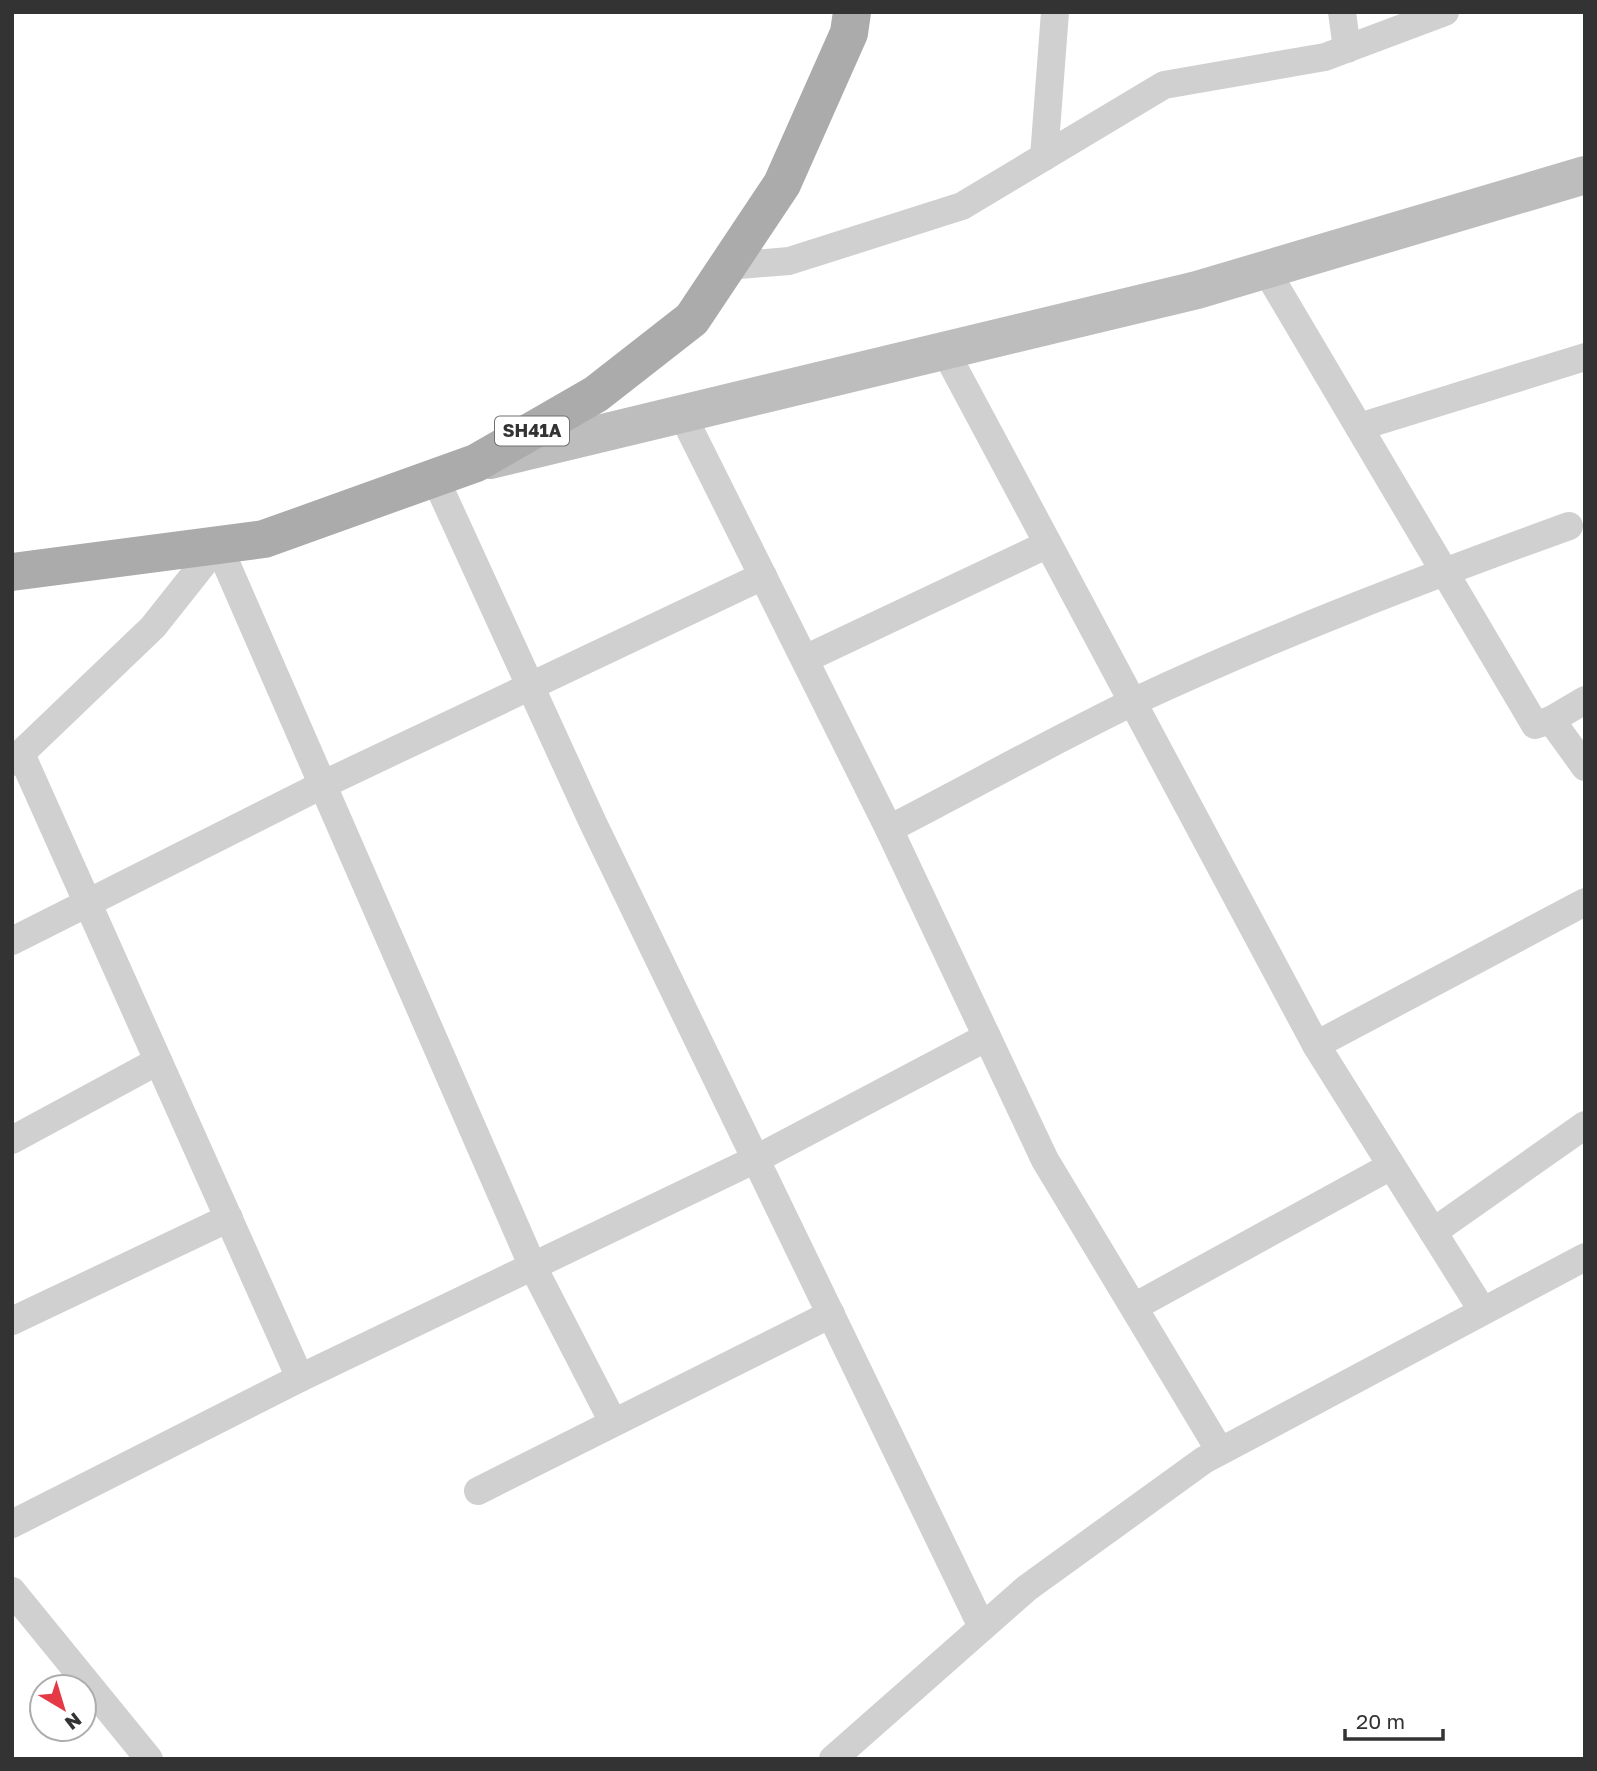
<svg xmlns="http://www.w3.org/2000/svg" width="1597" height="1771" viewBox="0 0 1597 1771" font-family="'Golos Text',sans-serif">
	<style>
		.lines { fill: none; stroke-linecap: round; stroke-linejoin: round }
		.street { stroke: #d0d0d0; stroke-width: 28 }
		.secondary { stroke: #bdbdbd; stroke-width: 38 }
		.primary { stroke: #ababab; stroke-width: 38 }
		.labels { text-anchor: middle; stroke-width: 7; stroke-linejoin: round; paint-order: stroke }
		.shield { fill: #fff; stroke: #707070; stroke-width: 2 }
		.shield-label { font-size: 18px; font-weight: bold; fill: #333 }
	</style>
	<rect width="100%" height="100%" fill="#fff"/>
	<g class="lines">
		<g class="street">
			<path d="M1342 12 1347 49"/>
			<path d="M1044 157 1055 12"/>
			<path d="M728 266 789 261 962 206 1164 85 1325 57 1445 12"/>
			<path d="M1266 270 1535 725 1551 720 1585 767"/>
			<path d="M945 351 1316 1045 1482 1310"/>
			<path d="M682 414 889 829 1045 1160 1220 1451"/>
			<path d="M1359 427 1585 357"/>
			<path d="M435 478 593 823 982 1627"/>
			<path d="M805 659 1048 544"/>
			<path d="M1551 720 1585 700"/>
			<path d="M21 754 300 1378"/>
			<path d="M12 762 153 627 218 545 533 1267 613 1422"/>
			<path d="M889 829C971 787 1052 741 1135 701 1276 635 1423 579 1569 526"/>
			<path d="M12 941 322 785 763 576"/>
			<path d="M1316 1045 1585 902"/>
			<path d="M12 1140 158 1061"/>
			<path d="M1433 1232 1585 1125"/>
			<path d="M1134 1307 1391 1166"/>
			<path d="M12 1321 229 1218"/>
			<path d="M478 1491 831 1314"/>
			<path d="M12 1524 300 1378 756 1159 987 1037"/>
			<path d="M12 1591 149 1759"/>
			<path d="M833 1759 1027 1588 1204 1460 1585 1257"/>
		</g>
		<path class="secondary" d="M490 460 1197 290 1585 175"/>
		<path class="primary" d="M12 572 264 539 476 463 596 394 692 319 782 184 849 33 852 12"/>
	</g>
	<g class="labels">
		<rect class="shield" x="495" y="416.5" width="74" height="29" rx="5"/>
		<g class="shield-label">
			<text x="532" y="437">SH41A</text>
		</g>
	</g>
	<rect width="1597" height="1771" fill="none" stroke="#333333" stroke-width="28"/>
	<g transform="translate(63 1708) rotate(142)"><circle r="33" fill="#ffffff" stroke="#adadad" stroke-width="2"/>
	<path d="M0-5L12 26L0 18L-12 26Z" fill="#e63946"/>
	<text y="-10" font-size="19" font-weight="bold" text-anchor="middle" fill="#333333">N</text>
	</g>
	<path d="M1345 1729v10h98v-10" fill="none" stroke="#333333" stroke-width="3.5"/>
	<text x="1356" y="1729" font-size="21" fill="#333333" stroke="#ffffff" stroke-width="5" paint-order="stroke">20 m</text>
</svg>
